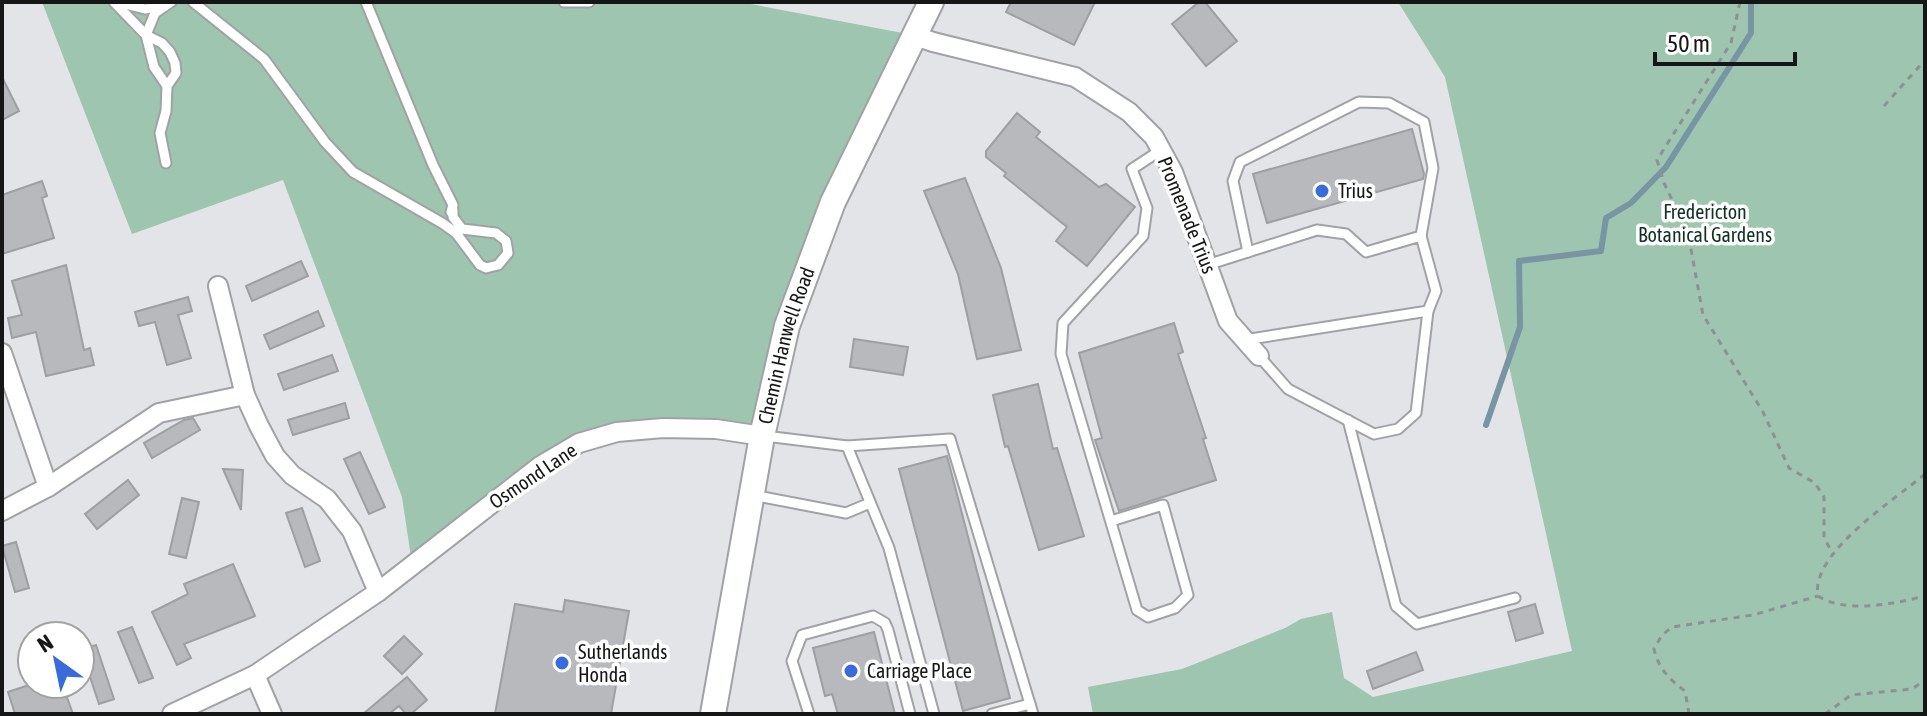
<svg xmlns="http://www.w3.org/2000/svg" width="1927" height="716" viewBox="0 0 1927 716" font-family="'Asap Condensed',sans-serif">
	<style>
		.green { fill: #9ec5af }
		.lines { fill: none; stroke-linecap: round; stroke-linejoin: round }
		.stream { stroke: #7795a3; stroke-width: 6 }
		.building { fill: #b7b9bc; stroke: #9d9fa2; stroke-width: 2 }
		.lane-casing { stroke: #a0a2a5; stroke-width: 13 }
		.street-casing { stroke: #a0a2a5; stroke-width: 22 }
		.secondary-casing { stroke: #a0a2a5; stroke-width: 28 }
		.path { stroke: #8f9093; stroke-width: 3; stroke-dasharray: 6 6; stroke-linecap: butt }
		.lane { stroke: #fff; stroke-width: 9 }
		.street { stroke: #fff; stroke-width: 18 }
		.secondary { stroke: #fff; stroke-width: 24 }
		.poi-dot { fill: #396bdb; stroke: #fff; stroke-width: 3 }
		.labels { text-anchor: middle; stroke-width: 7; stroke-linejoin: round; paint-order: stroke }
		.poi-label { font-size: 20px; fill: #161617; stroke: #fff; text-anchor: start }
		.park-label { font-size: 20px; fill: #0f3222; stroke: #fff }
		.street-label { font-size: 20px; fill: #161617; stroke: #fff }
	</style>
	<rect width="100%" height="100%" fill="#e2e4e7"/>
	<g class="green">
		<path d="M42 2H740L913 35 833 202 762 436 716 429 579 443 412 564 402 497 283 180 132 234Z"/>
		<path d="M1398 2H1925V714H1093L1088 687 1182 669 1285 628 1301 619 1332 612 1344 678 1373 697 1572 651 1445 77Z"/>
	</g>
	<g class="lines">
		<path class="stream" d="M1486 425 1520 327 1519 261 1601 251 1606 218 1631 203 1666 167 1751 33V2"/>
	</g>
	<g class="building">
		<path d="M1011 2H1095L1074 45 1006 12Z"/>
		<path d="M1199 2H1205L1237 41 1206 66 1172 24Z"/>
		<path d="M2 77 19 111 2 120Z"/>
		<path d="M1017 113 1040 132 1036 137 1099 187 1106 184 1135 207 1087 266 1056 241 1067 227 1004 176 1006 173 986 157V151Z"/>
		<path d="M1412 129 1424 174 1423 179 1267 223 1253 174Z"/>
		<path d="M965 178 1001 268 1021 350 977 359 958 274 924 191Z"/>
		<path d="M42 181 47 196 42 198 54 238 2 254V195Z"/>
		<path d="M301 261 308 276 252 301 246 286Z"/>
		<path d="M66 265 84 350 90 348 94 365 46 376 36 332 12 338 8 318 22 315 12 281Z"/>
		<path d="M188 297 192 311 178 315 191 358 167 365 155 322 139 326 135 312Z"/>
		<path d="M318 311 324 326 270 349 264 335Z"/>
		<path d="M1174 323 1183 352 1178 354 1206 438 1203 439 1216 480 1119 511 1095 440 1102 438 1079 353Z"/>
		<path d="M854 339 908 347 903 375 850 367Z"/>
		<path d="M332 355 338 371 284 390 278 374Z"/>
		<path d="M1038 384 1053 449 1057 448 1084 536 1039 550 1008 446 1005 447 993 395Z"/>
		<path d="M345 403 349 418 293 435 288 420Z"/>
		<path d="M193 418 200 430 152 458 144 443 184 420Z"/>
		<path d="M360 452 385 507 369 514 344 459Z"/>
		<path d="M947 456 1010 698 963 711 899 469Z"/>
		<path d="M223 469 243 470 241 510Z"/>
		<path d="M128 480 139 495 97 529 85 514Z"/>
		<path d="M182 498 199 502 186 558 169 554Z"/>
		<path d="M302 508 320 561 305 567 286 513Z"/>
		<path d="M16 542 29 588 15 592 2 546Z"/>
		<path d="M233 564 255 616 184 644 191 658 177 665 152 612 188 594 184 584Z"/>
		<path d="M565 600 629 611 611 714H495L515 604 563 612Z"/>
		<path d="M1535 604 1543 633 1516 641 1508 612Z"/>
		<path d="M132 627 153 678 139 683 118 632Z"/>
		<path d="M874 632 895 714H838L832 694 825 696 813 648Z"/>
		<path d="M404 636 422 654 402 674 384 656Z"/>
		<path d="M96 645 114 699 99 704 81 650Z"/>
		<path d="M1416 652 1423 670 1373 689 1367 671Z"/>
		<path d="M407 677 427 700 411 714H406L399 706 389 714H363Z"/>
		<path d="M32 684H62L73 714H15L8 692Z"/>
	</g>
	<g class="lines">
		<defs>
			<g id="lane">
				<path d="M114 2 146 35 154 67 167 86"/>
				<path d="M117 2 145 9 161 7"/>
				<path d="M193 2 264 59 325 142 353 172 442 223 456 233 480 265 486 268 498 265 508 253 506 241 496 233 462 229 453 217V210"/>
				<path d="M366 2 433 165 453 205 451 212"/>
				<path d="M564 2H589"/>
				<path d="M166 163 160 133 166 111 167 86 176 73 175 63 170 52 162 43 146 35 155 13 171 2"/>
				<path d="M1248 252 1233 181 1240 162 1359 102 1389 103 1424 122 1433 168 1421 236"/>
				<path d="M1207 265 1317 230 1346 234 1366 252 1421 236 1436 291 1428 311 1416 413 1398 429 1374 434 1288 389 1259 356"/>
				<path d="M1244 340 1428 311"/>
				<path d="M1348 420 1396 606 1417 624 1515 598"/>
				<path d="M765 436 847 446 889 548 934 714"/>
				<path d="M847 446 950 439 1033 714"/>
				<path d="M752 495 846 513 870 503"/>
				<path d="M1111 521 1163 505 1188 595 1175 608 1148 617 1137 610 1061 354 1063 323 1143 236 1147 208 1132 169 1161 150"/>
				<path d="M809 714 792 661 802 635 873 616 885 623 888 630 910 714"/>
				<path d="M992 714 1030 704"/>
			</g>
			<g id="street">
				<path d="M913 35 933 42 1075 77 1129 112 1154 137 1173 172 1228 321 1259 356"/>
				<path d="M218 286 245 395 259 426 275 456 292 475 327 499 352 531 378 592"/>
				<path d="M2 353 48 487"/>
				<path d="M2 511 48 487 159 413 245 395"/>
				<path d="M255 675 272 714"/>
				<path d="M172 714 255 675 378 592 540 466 579 443 617 432 663 428 716 429 762 436"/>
			</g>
			<g id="secondary">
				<path id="s1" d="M713 714 762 436 787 326 833 202 931 2"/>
			</g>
		</defs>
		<use href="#lane" class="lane-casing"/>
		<use href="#street" class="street-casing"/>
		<use href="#secondary" class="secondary-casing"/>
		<g class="path">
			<path d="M1740 2 1731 43 1657 160 1664 183 1688 233 1703 315 1763 412 1789 468 1815 483 1824 497V538L1833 554"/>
			<path d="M1884 106 1925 60"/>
			<path d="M1925 474C1896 499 1810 553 1818 596 1846 614 1894 604 1925 596"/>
			<path d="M1689 714 1685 691C1670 680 1658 668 1654 649L1662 635 1672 627 1753 615 1818 596"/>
			<path d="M1825 714 1851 695 1912 689 1925 680"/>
		</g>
		<use href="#lane" class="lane"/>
		<use href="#street" class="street"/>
		<use href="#secondary" class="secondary"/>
	</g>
	<g class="poi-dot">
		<circle cx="1322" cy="191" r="8"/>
		<circle cx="562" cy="663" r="8"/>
		<circle cx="851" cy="671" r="8"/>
	</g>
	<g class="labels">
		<g class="poi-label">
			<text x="1338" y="198">Trius</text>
			<text x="578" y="659">Sutherlands<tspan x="578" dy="23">Honda</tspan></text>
			<text x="867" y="678">Carriage Place</text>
		</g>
		<g class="park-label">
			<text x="1705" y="219">Fredericton<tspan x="1705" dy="23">Botanical Gardens</tspan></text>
		</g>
		<g class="street-label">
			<text transform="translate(1187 215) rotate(68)" y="7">Promenade Trius</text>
			<text dy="7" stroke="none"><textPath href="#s1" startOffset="376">Chemin Hanwell Road</textPath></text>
			<text transform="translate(533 476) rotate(-34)" y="7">Osmond Lane</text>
		</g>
	</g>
	<rect width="1927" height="716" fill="none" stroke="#161617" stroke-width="8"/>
	<g transform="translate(56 660) rotate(327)"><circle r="38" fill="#ffffff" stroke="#a2a2a2" stroke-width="2"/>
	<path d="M0-6L14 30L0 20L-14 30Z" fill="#396bdb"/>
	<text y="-12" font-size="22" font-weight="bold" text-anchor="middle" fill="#161617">N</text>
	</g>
	<path d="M1655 52v12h140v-12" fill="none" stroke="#161617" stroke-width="4"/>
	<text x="1667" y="52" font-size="24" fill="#161617" stroke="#ffffff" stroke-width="6" paint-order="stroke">50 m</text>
</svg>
